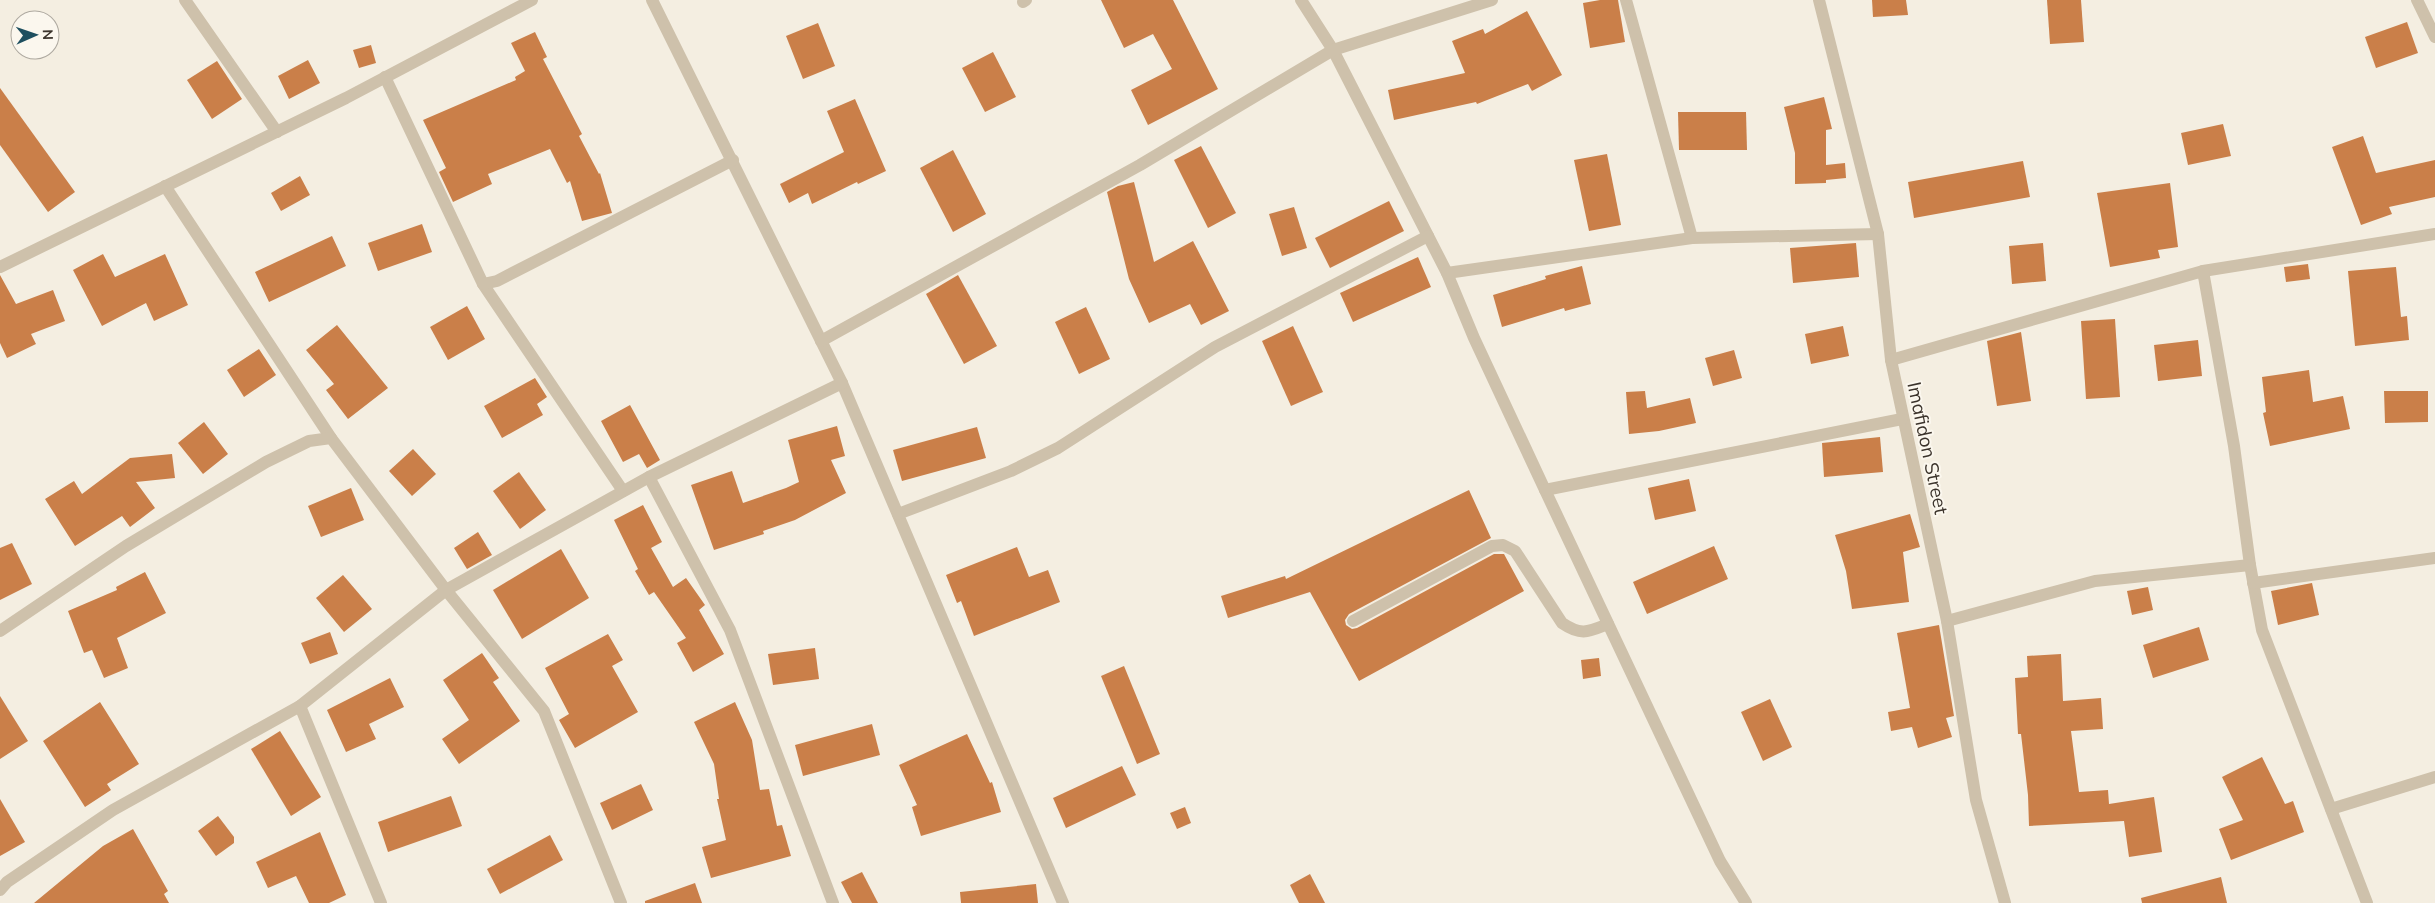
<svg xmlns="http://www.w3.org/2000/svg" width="2435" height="903" viewBox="0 0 2435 903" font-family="Mulish,sans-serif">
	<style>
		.building { fill: #ca7f49 }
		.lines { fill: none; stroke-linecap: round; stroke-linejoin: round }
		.minor { stroke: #cec1ab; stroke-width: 12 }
		.labels { text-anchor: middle; stroke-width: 4; stroke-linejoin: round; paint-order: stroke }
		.street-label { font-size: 19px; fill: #3b332b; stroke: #fbf7ee }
	</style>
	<rect width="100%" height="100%" fill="#f4eee1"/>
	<g class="building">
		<path d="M1101 0H1173L1218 89 1148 125 1131 90 1172 69 1153 34 1124 48Z"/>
		<path d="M1600 0H1618L1625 42 1590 48 1583 3Z"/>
		<path d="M1872 0H1906L1908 15 1873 17Z"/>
		<path d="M2047 0H2081L2084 42 2050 44Z"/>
		<path d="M1527 11 1562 75 1532 91 1528 84 1477 104 1476 102 1394 120 1388 90 1465 73 1452 41 1483 29 1485 34Z"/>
		<path d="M2407 22 2418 53 2376 68 2365 37Z"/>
		<path d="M818 23 835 66 803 79 786 36Z"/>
		<path d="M535 32 547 57 543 59 582 134 579 136 599 174 600 173 612 213 582 221 570 181 567 183 550 149 488 174 492 184 453 202 439 172 446 168 423 120 516 80 515 77 525 71 511 43Z"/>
		<path d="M371 45 376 63 359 68 353 50Z"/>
		<path d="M993 52 1016 97 985 112 962 68Z"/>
		<path d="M308 60 320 83 289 99 278 76Z"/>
		<path d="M217 61 242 99 212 119 187 80Z"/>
		<path d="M0 88 75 192 48 212 0 145Z"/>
		<path d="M1824 97 1832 129 1826 130V165L1845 163 1846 178 1826 180V183L1795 184V153L1784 107Z"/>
		<path d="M855 99 886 171 858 184 857 182 812 204 808 193 789 203 780 184 844 152 827 111Z"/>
		<path d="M1678 112H1746L1747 150H1679Z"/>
		<path d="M2223 124 2231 156 2188 165 2181 133Z"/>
		<path d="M2363 136 2376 173 2435 160V197L2389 207 2392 214 2361 225 2332 147Z"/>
		<path d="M1201 146 1236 213 1208 228 1174 160Z"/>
		<path d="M953 150 986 214 953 232 920 168Z"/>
		<path d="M1607 154 1621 225 1589 231 1574 160Z"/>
		<path d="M2023 161 2030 197 1914 218 1908 182Z"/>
		<path d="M300 176 310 195 281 211 271 193Z"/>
		<path d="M1134 182 1154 262 1193 241 1229 311 1201 325 1190 304 1149 323 1129 279 1107 192 1118 186Z"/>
		<path d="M2170 183 2178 247 2158 250 2160 258 2110 267 2097 193Z"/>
		<path d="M1389 201 1404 231 1330 268 1315 238Z"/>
		<path d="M1294 207 1307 248 1282 256 1269 214Z"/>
		<path d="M422 224 432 252 378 271 368 243Z"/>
		<path d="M332 236 346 266 269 302 255 272Z"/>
		<path d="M1856 243 1859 277 1793 283 1790 248Z"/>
		<path d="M2043 243 2046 281 2012 284 2009 246Z"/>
		<path d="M103 254 115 277 165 254 188 305 154 321 146 303 102 326 73 270Z"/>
		<path d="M1418 257 1431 287 1353 322 1340 293Z"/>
		<path d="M2308 264 2310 279 2286 282 2284 267Z"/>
		<path d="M1582 266 1591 304 1565 311 1564 308 1502 327 1493 295 1546 279 1545 276Z"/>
		<path d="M2396 267 2401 317 2407 316 2409 340 2355 346 2348 271Z"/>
		<path d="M0 275 16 304 53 290 65 321 31 334 36 344 7 358 0 343Z"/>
		<path d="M958 275 997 346 964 364 926 294Z"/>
		<path d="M467 306 485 339 448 360 430 327Z"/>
		<path d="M1086 307 1110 359 1079 374 1055 322Z"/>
		<path d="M2115 319 2120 397 2086 399 2081 321Z"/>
		<path d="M337 325 388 388 348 419 326 390 334 384 306 350Z"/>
		<path d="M1293 326 1323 392 1291 406 1262 341Z"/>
		<path d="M1843 326 1849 356 1811 364 1805 334Z"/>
		<path d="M2021 332 2031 401 1997 406 1987 341Z"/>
		<path d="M2198 340 2202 376 2158 381 2154 345Z"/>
		<path d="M259 349 276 375 244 397 227 370Z"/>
		<path d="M1734 350 1742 378 1713 386 1705 358Z"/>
		<path d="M2309 370 2313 402 2343 396 2350 429 2270 446 2263 413 2266 412 2262 377Z"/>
		<path d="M535 378 547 397 537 404 543 415 502 438 484 406Z"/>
		<path d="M1645 391 1647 408 1690 398 1696 423 1659 431 1629 434 1626 392Z"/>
		<path d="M2384 391H2428V422L2385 423Z"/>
		<path d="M630 405 660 460 647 468 639 454 623 462 601 421Z"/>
		<path d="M204 422 228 454 203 474 178 443Z"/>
		<path d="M837 426 845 456 831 460 846 493 795 520 763 531 764 534 714 550 691 485 732 471 743 503 786 488 799 482 788 440Z"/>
		<path d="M977 427 986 458 902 481 893 450Z"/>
		<path d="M1880 437 1883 472 1824 477 1822 443Z"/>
		<path d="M413 449 436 474 412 496 389 471Z"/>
		<path d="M172 454 175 478 136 482 155 508 130 527 122 516 75 546 45 499 74 481 82 494 130 458Z"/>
		<path d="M519 472 546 510 520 529 493 491Z"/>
		<path d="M1689 479 1696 511 1655 520 1648 488Z"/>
		<path d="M351 488 364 520 321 537 308 506Z"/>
		<path d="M1469 490 1491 538 1349 614 1345 620 1346 625 1352 629 1357 628 1494 554H1504L1524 591 1359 681 1310 592 1228 618 1221 596 1285 576 1286 579Z"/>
		<path d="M643 505 662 542 651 548 673 587 686 578 705 605 699 610 724 654 693 672 677 643 686 638 654 592 649 595 635 571 638 569 614 520Z"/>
		<path d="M1910 514 1920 547 1903 552 1909 602 1852 609 1846 571 1835 535Z"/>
		<path d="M478 532 492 555 467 569 454 548Z"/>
		<path d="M12 543 32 584 0 600V548Z"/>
		<path d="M1714 546 1728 579 1647 614 1633 582Z"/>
		<path d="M1017 547 1029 577 1048 570 1060 602 974 636 961 601 957 603 946 575Z"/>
		<path d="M561 549 589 598 522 639 493 590Z"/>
		<path d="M145 572 166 613 117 638 128 668 104 678 92 650 84 653 68 611 117 590 116 587Z"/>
		<path d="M343 575 372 609 344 632 316 598Z"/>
		<path d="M2312 583 2319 615 2278 625 2271 591Z"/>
		<path d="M2148 587 2153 610 2132 615 2127 591Z"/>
		<path d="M1939 625 1954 716 1946 718 1952 737 1918 748 1912 727 1891 731 1888 712 1910 708 1897 633Z"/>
		<path d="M2199 627 2209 660 2153 678 2143 645Z"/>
		<path d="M330 632 338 654 310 664 301 643Z"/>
		<path d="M608 634 623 660 612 666 638 712 575 748 559 720 569 714 545 668Z"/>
		<path d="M815 648 819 679 773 685 768 654Z"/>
		<path d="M482 653 499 678 493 682 520 721 459 764 442 739 469 720 443 680Z"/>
		<path d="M2061 654 2063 701 2101 698 2103 729 2071 731 2079 792 2108 790 2109 804 2154 797 2162 852 2129 857 2124 821 2029 826 2028 795 2021 734H2018L2015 678 2028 677 2027 656Z"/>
		<path d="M1599 658 1601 676 1583 679 1581 660Z"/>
		<path d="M1124 666 1160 754 1137 764 1101 676Z"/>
		<path d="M390 678 404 707 369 724 376 739 346 752 327 710Z"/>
		<path d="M0 696 28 741 0 759Z"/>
		<path d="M1770 699 1792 747 1763 761 1741 712Z"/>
		<path d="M100 702 139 764 107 784 111 790 85 807 43 741Z"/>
		<path d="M735 702 752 740 760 790 769 789 777 826 782 825 791 856 711 878 702 847 726 840 717 799H719L714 764 694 722Z"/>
		<path d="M872 724 880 755 803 776 795 745Z"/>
		<path d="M280 731 321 797 291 816 251 749Z"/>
		<path d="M967 734 990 783 992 782 1001 812 921 836 912 807 917 805 899 765Z"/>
		<path d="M2262 757 2285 804 2293 801 2304 832 2231 860 2219 829 2243 820 2222 777Z"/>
		<path d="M1122 766 1136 795 1066 828 1053 798Z"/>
		<path d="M641 784 653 810 612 830 600 803Z"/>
		<path d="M451 796 462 826 388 852 378 822Z"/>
		<path d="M0 799 25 842 0 856Z"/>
		<path d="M1185 807 1191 823 1177 829 1170 813Z"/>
		<path d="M218 816 234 837V843L216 856 198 831Z"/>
		<path d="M133 829 168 891 164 894 169 903H34L103 846Z"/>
		<path d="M320 832 346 895 329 903H309L296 876 268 888 256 862Z"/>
		<path d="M550 835 563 860 500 894 487 869Z"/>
		<path d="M862 872 878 903H852L841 882Z"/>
		<path d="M1310 874 1325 903H1299L1290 885Z"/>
		<path d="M2221 877 2227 903H2142L2141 898Z"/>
		<path d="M695 883 702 903H645V901Z"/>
		<path d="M1036 884 1038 903H961L960 892Z"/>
	</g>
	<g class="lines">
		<g class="minor">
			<path d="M185 0 277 132"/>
			<path d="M652 0 842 383 1063 903"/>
			<path d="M1301 0 1333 50 1447 273 1474 338 1545 490 1720 861 1746 903"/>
			<path d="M1626 0 1692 238"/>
			<path d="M1819 0 1878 234 1891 360 1947 621 1976 800 2005 903"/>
			<path d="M2417 0 2435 37"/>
			<path d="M1023 2 1026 0"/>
			<path d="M385 77 483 284 623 491"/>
			<path d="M165 186 331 438"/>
			<path d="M0 267 346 98 532 0"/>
			<path d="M2203 271 2435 234"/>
			<path d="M1447 273 1692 238 1878 234"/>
			<path d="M483 284 497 281 733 160"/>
			<path d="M821 341 1140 165 1333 50 1492 0"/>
			<path d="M1891 360 2203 271 2234 446 2250 565 2262 630 2367 903"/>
			<path d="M649 477 730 630 833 903"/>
			<path d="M1545 490 1902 419"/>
			<path d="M898 514 1011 471 1058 448 1215 347 1428 236"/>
			<path d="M2253 583 2435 558"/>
			<path d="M1353 621 1492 546 1503 545 1515 551 1562 623C1581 636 1588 632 1608 624"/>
			<path d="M1947 621 2095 581 2250 565"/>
			<path d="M0 631 126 546 266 462 309 441 331 438 446 590 544 711 621 903"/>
			<path d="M300 706 381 903"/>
			<path d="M2331 809 2435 777"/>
			<path d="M0 890 7 882 113 810 300 706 446 590 649 477 842 383"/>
		</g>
	</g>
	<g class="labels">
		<g class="street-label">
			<text transform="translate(1928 448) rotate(78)" y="7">Imafidon Street</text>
		</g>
	</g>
	<g transform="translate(35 35) rotate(88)"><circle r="24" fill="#fbf7ee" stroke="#aea9a0"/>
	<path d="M0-4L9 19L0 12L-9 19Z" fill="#1e4f5f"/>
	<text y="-8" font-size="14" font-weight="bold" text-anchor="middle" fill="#3b332b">N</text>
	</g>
</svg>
